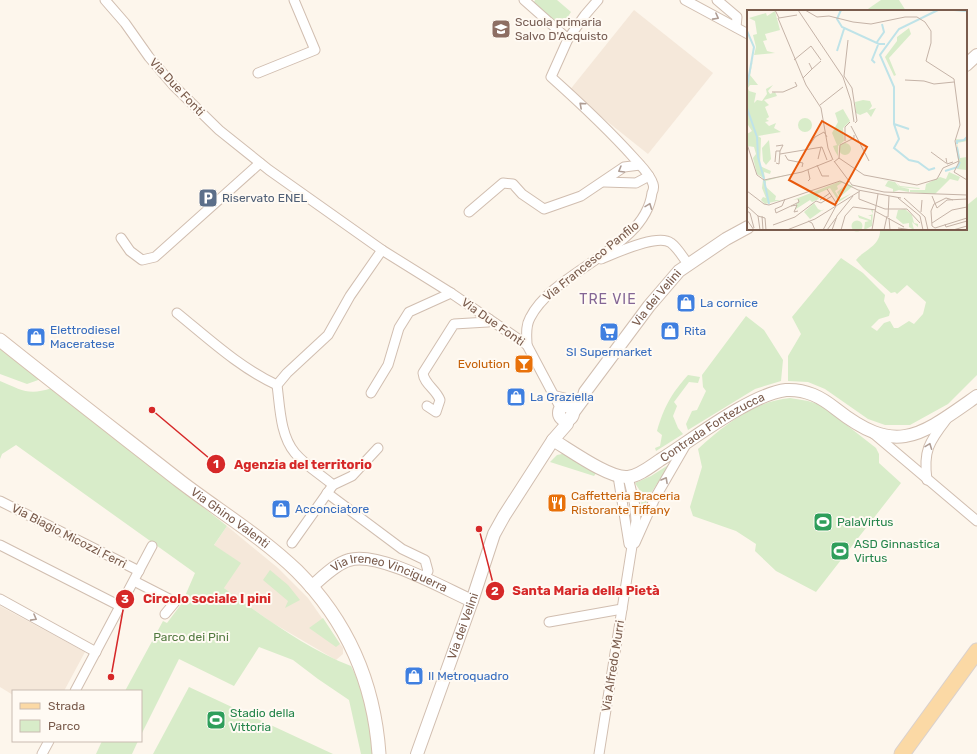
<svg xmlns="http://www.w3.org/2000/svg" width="977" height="754" viewBox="0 0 977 754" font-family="Rubik,sans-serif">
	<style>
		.residential { fill: #f5e8da }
		.green { fill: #d8ecc9 }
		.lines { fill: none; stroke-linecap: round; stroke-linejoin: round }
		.minor-casing { stroke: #d1beb0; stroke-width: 11 }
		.tertiary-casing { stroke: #d1beb0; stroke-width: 14 }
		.secondary-casing { stroke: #d6c0b0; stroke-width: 15 }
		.primary-casing { stroke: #dad1cd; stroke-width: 17 }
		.minor { stroke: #fff; stroke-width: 9 }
		.tertiary { stroke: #fff; stroke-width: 12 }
		.secondary { stroke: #fff; stroke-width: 13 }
		.primary { stroke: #fbd9a5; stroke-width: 15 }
		.oneway { stroke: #af9d94 }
		.labels { text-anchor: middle; stroke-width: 4; stroke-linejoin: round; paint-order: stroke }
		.education-label { font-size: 12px; fill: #785e54; stroke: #fffaf3; text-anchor: start }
		.street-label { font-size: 12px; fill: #7a5c4d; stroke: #fffaf3 }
		.service-label { font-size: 12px; fill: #4e5e75; stroke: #fffaf3; text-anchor: start }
		.shop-label { font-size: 12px; fill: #366cbe; stroke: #fffaf3; text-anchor: start }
		.food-label { font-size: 12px; fill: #c56008; stroke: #fffaf3; text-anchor: end }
		.leisure-label { font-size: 12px; fill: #27864d; stroke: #fffaf3; text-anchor: start }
		.park-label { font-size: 12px; fill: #537a41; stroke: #fffaf3 }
		.quarter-label { font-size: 14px; letter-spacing: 1px; fill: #846695; stroke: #fffaf3 }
		.inset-river { fill: none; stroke: #bfe3e8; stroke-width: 2 }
		.inset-road { fill: none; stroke: #c5b3a7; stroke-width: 1 }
		.view { fill: #e8590c; fill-opacity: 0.15; stroke: #e8590c; stroke-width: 2 }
		.inset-edge { fill: none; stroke: #7a5c4d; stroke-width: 2 }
		.leader { fill: none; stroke: #d62828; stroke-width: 1.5 }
		.callout-dot { fill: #d62828; stroke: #fffaf3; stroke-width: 1.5 }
		.mark-label { font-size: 12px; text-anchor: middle; font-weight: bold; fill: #fff }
		.callout-label { font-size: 13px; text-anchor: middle; font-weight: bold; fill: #d62828; stroke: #fffaf3; stroke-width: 4; stroke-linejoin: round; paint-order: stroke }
	</style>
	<rect width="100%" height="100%" fill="#fdf6ec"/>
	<g class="residential">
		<path d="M634 10 713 73 648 154 569 91Z"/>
		<path d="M227 526 278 568 308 598 343 648V654L336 660 271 622 202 572 208 554Z"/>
		<path d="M0 606 85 652 64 691H13V695L0 687Z"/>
	</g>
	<g class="green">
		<path d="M535 0H557L571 12 561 27 533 4Z"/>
		<path d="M881 0H899L906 11H865Z"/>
		<path d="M977 197V375L948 404 910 425H885L868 419 825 389 808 382 788 381V356L801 334 792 317 841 258 863 273 885 295 884 301 890 312 889 316 879 319 871 327 877 331 884 323 890 321 894 328H898L909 321 914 324 923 314 926 302 907 285 897 294 895 292 891 293 863 268 856 260C865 249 881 246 880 229H966V206Z"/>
		<path d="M746 316 764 330 783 360 781 381 755 389 688 430 686 424 692 411 697 410 706 391 703 387 702 375Z"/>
		<path d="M0 348 41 379 27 384 0 374Z"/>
		<path d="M688 375 700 377 698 383 689 382 674 402 677 406 673 416 678 428 683 434 656 451 655 448 660 446 662 435 657 431C664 407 671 394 688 375Z"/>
		<path d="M0 381C22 390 28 396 52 388L227 526 214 545 241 563 224 588C264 617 305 648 351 666L367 698 375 754H361L349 700 318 679 293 660 259 647 234 686 179 659 141 735V691H125L163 621 167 623 182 603 195 573 16 445 2 454 0 459Z"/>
		<path d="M790 398 808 401 821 405 876 448 879 454V463L901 483 816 592 776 571 755 551 756 544 736 531 693 516 690 507 702 467 698 449C724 425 755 401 790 398Z"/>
		<path d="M562 454 567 455 597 472 594 476 550 462 557 455Z"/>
		<path d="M670 464 651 493 640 517 642 494 635 483 651 476Z"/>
		<path d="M270 570 288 585 300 600 285 608 288 601 263 580Z"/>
		<path d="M323 618 340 644 336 647 309 628Z"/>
		<path d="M189 687 333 754H153Z"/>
		<path d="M102 741H138L132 754H96Z"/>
	</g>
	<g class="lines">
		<defs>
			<g id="minor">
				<path d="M105 0 125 23 149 57 173 85 219 130 269 170 382 250 451 293 527 345 561 409"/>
				<path d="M524 0 568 39"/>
				<path d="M685 0 748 34"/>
				<path d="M717 0 737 17 736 27"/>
				<path d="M258 73 315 50 294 0"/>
				<path d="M604 182 636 183 649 176"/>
				<path d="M469 212 503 183 513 184 522 194 544 209 581 196 624 167 640 165"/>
				<path d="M121 238 130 251 142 260 155 257 260 163"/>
				<path d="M601 259C616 253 658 233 671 243 678 248 683 258 689 265"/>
				<path d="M177 313C209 339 240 368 277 385"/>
				<path d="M527 345C527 336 525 327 530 318 554 270 645 249 652 193 653 191 654 187 653 184 650 174 641 166 634 158 608 129 580 103 551 77L568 39 585 15 598 0"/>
				<path d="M371 393 388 365 399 328 409 312 451 293"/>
				<path d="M556 396 573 400"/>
				<path d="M427 406 436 412 440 400C436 389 424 384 423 373L454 324 488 322 489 319"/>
				<path d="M873 433 977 521"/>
				<path d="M618 476 629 544"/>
				<path d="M927 480C923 451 929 442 946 420"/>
				<path d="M333 485C321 475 305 465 295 453 280 435 280 407 277 385L287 373 328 335 350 296 382 250"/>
				<path d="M327 493 402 549 425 560 428 571 423 579"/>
				<path d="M0 501 139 571"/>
				<path d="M292 543 333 485 352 476 378 448"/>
				<path d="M635 543 655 498 685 446"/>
				<path d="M0 545 120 606"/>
				<path d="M134 581 175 602 165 614"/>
				<path d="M0 599 96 652"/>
				<path d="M549 622 622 609"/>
				<path d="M75 691 152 546"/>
				<path d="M42 754 49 741"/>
				<path d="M599 754 636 521 635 506 628 477"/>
			</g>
			<g id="tertiary">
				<path d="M966 65 977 55"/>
				<circle cx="566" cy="413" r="7"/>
				<path id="s1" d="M572 414 583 399 585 392 649 306 679 271 726 239 748 227"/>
				<path id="s2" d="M553 440C570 450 610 479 628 477 639 476 651 466 660 460 692 440 751 394 786 390 806 389 821 397 836 409 897 457 920 436 977 396"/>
				<path id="s3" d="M311 587C322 578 335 564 349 560 378 551 443 588 472 601"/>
				<path id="s4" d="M417 754 472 601 494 534 504 516 553 440 567 424 568 419"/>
			</g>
			<g id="secondary">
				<path id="s5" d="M0 340C60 388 121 435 181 482 219 511 262 537 297 571 348 622 374 682 379 754"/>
			</g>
			<path id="primary" d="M902 754 977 651"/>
		</defs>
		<use href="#minor" class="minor-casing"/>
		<use href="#tertiary" class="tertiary-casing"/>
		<use href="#secondary" class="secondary-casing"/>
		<use href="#primary" class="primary-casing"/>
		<use href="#minor" class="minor"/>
		<use href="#tertiary" class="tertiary"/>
		<use href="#secondary" class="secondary"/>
		<use href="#primary" class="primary"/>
	</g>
	<defs><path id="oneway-chevron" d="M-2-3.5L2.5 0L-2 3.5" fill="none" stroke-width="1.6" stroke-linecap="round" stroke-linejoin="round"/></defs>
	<g class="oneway">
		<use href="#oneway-chevron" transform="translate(716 17) rotate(28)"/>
		<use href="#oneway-chevron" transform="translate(582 105) rotate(-138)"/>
		<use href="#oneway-chevron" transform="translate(621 170) rotate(150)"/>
		<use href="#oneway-chevron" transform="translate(649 206) rotate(-69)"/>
		<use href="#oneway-chevron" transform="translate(929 446) rotate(-69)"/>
		<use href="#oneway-chevron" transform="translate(665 480) rotate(-61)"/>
		<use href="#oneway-chevron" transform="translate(34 618) rotate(29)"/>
	</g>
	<defs>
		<symbol id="school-square" viewBox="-11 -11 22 22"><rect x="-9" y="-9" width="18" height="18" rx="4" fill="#8d6e63" stroke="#fffaf3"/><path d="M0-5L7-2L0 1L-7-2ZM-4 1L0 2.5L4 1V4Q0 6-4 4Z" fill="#fff"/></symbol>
		<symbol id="parking-square" viewBox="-11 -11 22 22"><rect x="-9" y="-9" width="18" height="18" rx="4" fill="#5c6f8a" stroke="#fffaf3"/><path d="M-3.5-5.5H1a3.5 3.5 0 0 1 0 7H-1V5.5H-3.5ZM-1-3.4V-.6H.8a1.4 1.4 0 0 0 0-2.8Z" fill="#fff"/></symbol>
		<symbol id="shop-square" viewBox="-11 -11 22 22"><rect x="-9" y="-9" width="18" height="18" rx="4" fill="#3f7fe0" stroke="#fffaf3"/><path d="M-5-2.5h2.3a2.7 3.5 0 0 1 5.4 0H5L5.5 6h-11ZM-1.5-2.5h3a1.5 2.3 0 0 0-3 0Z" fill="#fff"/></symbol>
		<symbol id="supermarket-square" viewBox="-11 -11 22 22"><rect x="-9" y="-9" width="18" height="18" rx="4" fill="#3f7fe0" stroke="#fffaf3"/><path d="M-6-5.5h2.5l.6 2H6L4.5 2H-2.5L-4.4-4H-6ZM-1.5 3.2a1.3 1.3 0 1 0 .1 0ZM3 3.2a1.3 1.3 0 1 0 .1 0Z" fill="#fff"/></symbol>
		<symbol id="bar-square" viewBox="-11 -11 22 22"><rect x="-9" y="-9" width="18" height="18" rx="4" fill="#e8710a" stroke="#fffaf3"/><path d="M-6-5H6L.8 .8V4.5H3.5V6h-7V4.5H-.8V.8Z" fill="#fff"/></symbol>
		<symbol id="restaurant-square" viewBox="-11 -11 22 22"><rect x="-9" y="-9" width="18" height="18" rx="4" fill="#e8710a" stroke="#fffaf3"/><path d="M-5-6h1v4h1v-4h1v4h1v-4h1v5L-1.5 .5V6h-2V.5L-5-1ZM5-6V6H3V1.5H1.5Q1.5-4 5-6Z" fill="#fff"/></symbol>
		<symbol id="stadium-square" viewBox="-11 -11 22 22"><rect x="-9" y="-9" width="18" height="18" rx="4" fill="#2e9e5b" stroke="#fffaf3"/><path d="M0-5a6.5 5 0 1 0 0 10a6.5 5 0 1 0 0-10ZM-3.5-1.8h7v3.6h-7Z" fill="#fff"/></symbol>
	</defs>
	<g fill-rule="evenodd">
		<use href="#school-square" x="490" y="18" width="22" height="22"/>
		<use href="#parking-square" x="197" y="187" width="22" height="22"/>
		<use href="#shop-square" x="675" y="292" width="22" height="22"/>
		<use href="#shop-square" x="659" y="320" width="22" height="22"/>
		<use href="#supermarket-square" x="598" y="321" width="22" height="22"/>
		<use href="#shop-square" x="25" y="326" width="22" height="22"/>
		<use href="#bar-square" x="513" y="353" width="22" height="22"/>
		<use href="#shop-square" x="505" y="386" width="22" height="22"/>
		<use href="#restaurant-square" x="546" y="492" width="22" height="22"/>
		<use href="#shop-square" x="270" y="498" width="22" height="22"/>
		<use href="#stadium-square" x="812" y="511" width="22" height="22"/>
		<use href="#stadium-square" x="829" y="540" width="22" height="22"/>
		<use href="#shop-square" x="403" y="665" width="22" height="22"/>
		<use href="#stadium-square" x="205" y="709" width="22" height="22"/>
	</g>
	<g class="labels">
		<g class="education-label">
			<text x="515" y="26">Scuola primaria<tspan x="515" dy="14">Salvo D'Acquisto</tspan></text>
		</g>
		<g class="street-label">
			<text transform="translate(177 87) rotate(47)" y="4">Via Due Fonti</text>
			<text transform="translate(591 261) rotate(-39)" y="4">Via Francesco Panfilo</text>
			<text dy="4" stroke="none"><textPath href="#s1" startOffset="144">Via dei Velini</textPath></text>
			<text transform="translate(493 322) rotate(35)" y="4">Via Due Fonti</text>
			<text dy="4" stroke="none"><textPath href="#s2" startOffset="183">Contrada Fontezucca</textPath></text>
			<text dy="4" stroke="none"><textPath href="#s5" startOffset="291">Via Ghino Valenti</textPath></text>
			<text transform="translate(69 536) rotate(27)" y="4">Via Biagio Micozzi Ferri</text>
			<text dy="4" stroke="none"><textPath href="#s3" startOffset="89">Via Ireneo Vinciguerra</textPath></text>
			<text dy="4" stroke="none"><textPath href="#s4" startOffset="136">Via dei Velini</textPath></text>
			<text transform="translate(613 666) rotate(-81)" y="4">Via Alfredo Murri</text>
		</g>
		<g class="service-label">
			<text x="222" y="202">Riservato ENEL</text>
		</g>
		<g class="shop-label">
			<text x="700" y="307">La cornice</text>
			<text x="50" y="334">Elettrodiesel<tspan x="50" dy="14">Maceratese</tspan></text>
			<text x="684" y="335">Rita</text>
			<text x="609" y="356" text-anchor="middle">SI Supermarket</text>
			<text x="530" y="401">La Graziella</text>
			<text x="295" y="513">Acconciatore</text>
			<text x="428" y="680">Il Metroquadro</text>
		</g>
		<g class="food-label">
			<text x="510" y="368">Evolution</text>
			<text x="571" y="500" text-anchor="start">Caffetteria Braceria<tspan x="571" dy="14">Ristorante Tiffany</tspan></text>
		</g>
		<g class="leisure-label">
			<text x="837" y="526">PalaVirtus</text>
			<text x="854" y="548">ASD Ginnastica<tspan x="854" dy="14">Virtus</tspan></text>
			<text x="230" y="717">Stadio della<tspan x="230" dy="14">Vittoria</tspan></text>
		</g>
		<g class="park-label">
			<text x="191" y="641">Parco dei Pini</text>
		</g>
		<g class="quarter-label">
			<text x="608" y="304">TRE VIE</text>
		</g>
	</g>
	<g transform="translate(747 10)">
		<rect width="220" height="220" fill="#fdf6ec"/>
		<path d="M28 1 33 20 18 24 20 30 16 31 20 41 28 43 7 45 3 65 11 75H3L1 78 2 81 9 83 7 93 10 90 15 91 20 84 19 79 26 75 21 81 23 84 28 82 30 86 17 90 22 95 18 97 22 107 19 109 22 111 18 112 22 116 29 113 27 118 34 122 11 126 14 128 13 156 24 161 23 164 17 162 18 169 10 164 6 148 9 144 7 137 1 136 0 132V124L5 121 1 115 0 74 9 37 6 25 10 24 8 11 2 8 19 3 20 6ZM162 18 164 24 142 48 149 65 147 66 138 47 150 31V27ZM116 90 123 91 125 96 122 100 129 98 124 107 120 102 113 105 109 103 108 92ZM96 99 103 111 96 118 97 131 91 136V146L88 141 86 136 90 135 85 123 91 112 88 103ZM51 115a7 7 0 1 1 14 0a7 7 0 1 1-14 0ZM220 126V131L210 133 213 148 220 147V160L210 159 212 151 209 129 217 130ZM22 130 24 149 19 155 16 151 15 138ZM92 139a6 6 0 1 1 12 0a6 6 0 1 1-12 0ZM202 162 213 167 211 171 203 169 188 184 163 182V180H178L179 174 193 167 199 169ZM44 164 19 171V177L29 186 28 190H34L18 194 14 190 16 187 19 188 15 178 16 170ZM132 169 148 172 153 178 150 173 153 176 172 178 173 179 153 177 162 179V182L152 180 146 182V179L138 176 141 171ZM94 171 106 176 93 187 90 182 100 174 96 172 90 176 91 179 88 181 93 189 105 183 92 192 83 178 70 184 72 189 65 192 63 190 49 199V194L52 192 51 189 46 190ZM67 193 71 199 75 201 77 199 75 195 77 199 63 209 57 202ZM126 199 125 216 117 220 118 212 122 211 112 208 111 205 124 210V206H121L126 204 124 200ZM158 199 165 205 167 213 171 214V217L165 212 167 220 162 217V213L156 214 149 208 151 200ZM104.5 216a5.5 5.5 0 1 1 11 0a5.5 5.5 0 1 1-11 0Z" fill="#d8ecc9"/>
		<path class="inset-river" d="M94 0 90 9 95 17 132 34H138M207 0 220 1M0 21 7 37 0 77M130 32 137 22 135 14M90 41 97 19M128 53 125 50 131 35M0 98 10 127 11 147 17 169M147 114 162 119M210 134V131L217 130 220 127M210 137 212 149M188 158 182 160 171 152 162 150 147 138 152 129 147 114V77L133 45 152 19 191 0M198 161 211 157 213 152M17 170 22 194"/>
		<path class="inset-road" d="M28 0 32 8 50 5M51 0 96 67 104 91 107 112M58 0 70 7 82 6 106 12 124 14 158 7H170L178 12 184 21V33L179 51 207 69 213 115 208 131 212 152 207 162 220 170M31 8 59 75 74 98 81 138 86 150M101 30 97 66 105 78 110 111 108 113M47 50 64 36 74 50M65 59 74 51M56 68 65 59 62 53M158 70 177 71 187 74 207 72M25 82H36L50 76 48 72M73 95 96 77M104 116 122 151M98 131V117L103 112M0 134 10 165 17 170 55 162 85 150M60 139 68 127 77 122 80 127M184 142 199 153M33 144 75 137 80 150M38 145 41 150 56 153 55 157M92 148 117 165 170 175 190 169 196 158 212 151M199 148 200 154 206 152M71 149 74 137M87 151 105 175M28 152 29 141H33L36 135 29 136M87 152 92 148 93 135 107 128V125M29 153 32 154 33 141M70 155 75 166H82M61 171 63 169 61 160M105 175 137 182 220 185M80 179 90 194M0 181 17 194 22 195 93 171 111 180 154 188M112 182V189L138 199H160L173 213M185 186 190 198M151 188 173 206 176 220M157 188 178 207 181 220M38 189 35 196 28 199 29 203 44 196M73 190 83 183M206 190 199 188 187 194 184 201 185 216 188 218 220 208M0 196 11 206 13 220M190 198 200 190 220 189M0 201 3 203 7 218M51 201 47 202 50 195 44 196 52 192 51 189M128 201 157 217M174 202 175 190M11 206 18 208 19 220M15 206 16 220M141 207 142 186M142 208 143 220M0 210 7 220M61 211 65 213 68 220M185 213 205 200 220 197M198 214 199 217 220 211M26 215 48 207 69 191 74 193 85 186M151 218 165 220M40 220 68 209 113 181M76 220 89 196M80 220 89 208M85 220 90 206 106 186M94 220 98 206 106 197 129 200M125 220 131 184M137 220 140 206M206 220 220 216"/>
		<path class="view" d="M75 111 120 137 88 195 42 170Z"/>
		<rect width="220" height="220" class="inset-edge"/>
	</g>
	<path class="leader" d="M152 410L216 464M479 529L495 591M111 677L125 599"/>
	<g class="callout-dot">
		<circle cx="152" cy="410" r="4"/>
		<circle cx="479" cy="529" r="4"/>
		<circle cx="111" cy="677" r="4"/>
		<circle cx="216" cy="464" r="10"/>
		<circle cx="495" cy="591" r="10"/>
		<circle cx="125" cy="599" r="10"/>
	</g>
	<g class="mark-label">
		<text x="216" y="468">1</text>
		<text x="495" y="595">2</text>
		<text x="125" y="603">3</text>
	</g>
	<g class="callout-label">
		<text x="303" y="469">Agenzia del territorio</text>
		<text x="586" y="595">Santa Maria della Pietà</text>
		<text x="207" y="603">Circolo sociale I pini</text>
	</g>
	<rect x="12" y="690" width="130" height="52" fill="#fffaf3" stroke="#cabbb1"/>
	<rect x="20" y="703" width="20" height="6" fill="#fbd9a5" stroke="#cabbb1"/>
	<text x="48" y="710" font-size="12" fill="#7a5c4d">Strada</text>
	<rect x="20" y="720" width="20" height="12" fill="#d8ecc9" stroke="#cabbb1"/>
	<text x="48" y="730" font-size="12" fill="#7a5c4d">Parco</text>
</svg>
